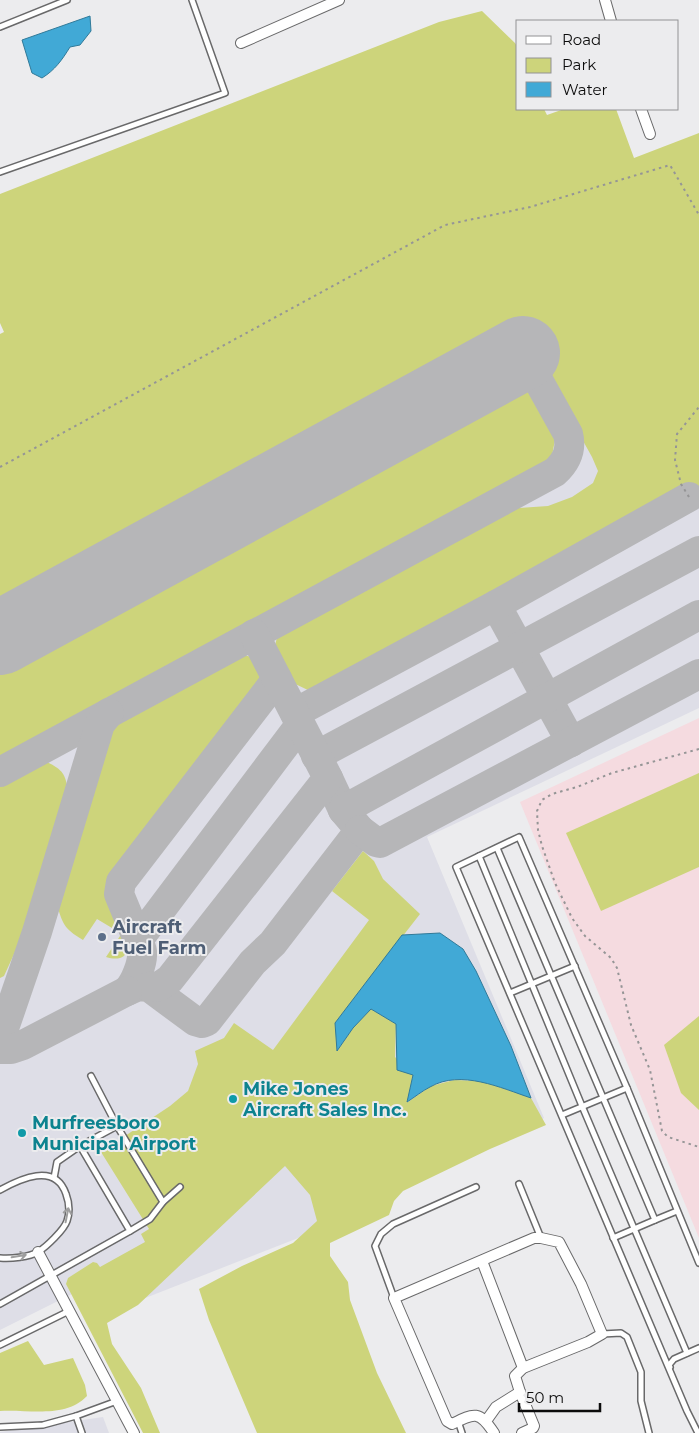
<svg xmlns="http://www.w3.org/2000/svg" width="699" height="1433" viewBox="0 0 699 1433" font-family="Montserrat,sans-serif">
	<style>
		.built { fill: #dedee7 }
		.education { fill: #f5dbe0 }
		.green { fill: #cdd47b }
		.water { fill: #41a9d6; stroke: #317a99 }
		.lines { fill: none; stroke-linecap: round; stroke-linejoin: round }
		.taxiway { stroke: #b6b6b8; stroke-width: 30 }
		.runway { stroke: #b6b6b8; stroke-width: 74 }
		.service-casing { stroke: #69696a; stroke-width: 8 }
		.minor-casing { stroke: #69696a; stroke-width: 12 }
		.path { stroke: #959596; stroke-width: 2; stroke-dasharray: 2.5 4; stroke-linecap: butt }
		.service { stroke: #fff; stroke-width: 5 }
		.minor { stroke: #fff; stroke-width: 10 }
		.oneway { stroke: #9e9e9e }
		.service-dot { fill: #5c6f8a; stroke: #ececee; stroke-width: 2 }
		.culture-dot { fill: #0f9aa8; stroke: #ececee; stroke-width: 2 }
		.labels { text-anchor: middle; stroke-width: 4; stroke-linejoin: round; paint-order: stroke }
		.service-label { font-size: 18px; font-weight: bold; fill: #4e5e75; stroke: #ececee; text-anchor: start }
		.culture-label { font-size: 18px; font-weight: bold; fill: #0d838f; stroke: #ececee; text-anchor: start }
	</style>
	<rect width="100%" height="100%" fill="#ececee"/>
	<g class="built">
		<path d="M699 137V708L427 837 544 1118 311 1233 102 1315 86 1287 0 1330V449L565 187Z"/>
		<path d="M103 1417 109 1433H0V1432Z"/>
	</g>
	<path class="education" d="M699 718V1238L520 802Z"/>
	<g class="green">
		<path d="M482 11 515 43 518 48V109H544L547 115 564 109H616L634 158 699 133V491L694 483 673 494 312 692 287 680 274 650 278 633 289 625 383 575 504 509 548 506 572 497 593 483 598 471 592 457 518 324 0 609V334L4 332 0 323V194L439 22Z"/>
		<path d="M513 385 534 392 557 429 551 461 459 513 0 762V665Z"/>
		<path d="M233 655 248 656 259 662 262 675 258 688 108 882 111 896 119 916 112 928 97 919 83 940C63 928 63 924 56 902L106 734 114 723 125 714Z"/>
		<path d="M47 762C63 770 65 774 68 790L35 908 4 976 0 978V783L33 765Z"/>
		<path d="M699 773V867L601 911 566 833Z"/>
		<path d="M363 851 374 861 383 879 420 914 335 1023 338 1050 353 1028 371 1009 396 1024 395 1057 413 1075 408 1102 431 1086 454 1080 482 1081 531 1098 546 1125 490 1149 403 1191 394 1201 389 1215 330 1243V1256L348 1282 350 1300 377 1373 406 1433H257L209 1320 199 1289 242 1266 293 1243 317 1221 310 1195 285 1166 138 1305 107 1323 112 1344 141 1388 160 1433H143L66 1284 68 1278 93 1262 97 1263 100 1267 145 1242 141 1234 149 1229 101 1152 170 1106 188 1091 198 1064 195 1051 224 1038 234 1023 273 1050 369 920 332 891Z"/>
		<path d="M124 930C133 947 128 964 106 957Z"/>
		<path d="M699 1016V1110L681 1093 664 1045Z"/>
		<path d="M28 1341 44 1365 73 1358 85 1385 87 1396C65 1419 28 1409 0 1411V1353Z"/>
	</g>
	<g class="water">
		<path d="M90 16 91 31 80 45 70 47C62 60 55 70 42 78L32 73 22 40Z"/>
		<path d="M440 933 463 949 476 971 511 1046 531 1098C501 1088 461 1069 430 1087 422 1091 415 1097 407 1102L413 1075 397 1070 396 1024 371 1009 353 1028 337 1051 335 1023 402 935Z"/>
	</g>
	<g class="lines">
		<g class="taxiway">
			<path d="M496 605 571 742"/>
			<path d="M295 713 496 605 689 497"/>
			<path d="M300 725 138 940C139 944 142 948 142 952 143 963 135 983 127 991L138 986 149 987 195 1021 202 1023 207 1021 253 962 273 943 360 830 343 810 328 778"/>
			<path d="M316 756 699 551"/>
			<path d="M0 772 555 472C567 461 572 450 568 434L523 353"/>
			<path d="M343 810 699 615"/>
			<path d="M360 830 376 842 380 843 699 674"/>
			<path d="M138 940 119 894 121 882 277 679"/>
			<path d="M149 987 160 986 170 979 328 778 254 634"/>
			<path d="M0 1040 37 932 100 724 109 713"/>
			<path d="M0 1049H11L23 1045 127 991"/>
		</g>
		<path class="runway" d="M0 638 523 353"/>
		<defs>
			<g id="service">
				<path d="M0 27 67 0"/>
				<path d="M0 172 225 93 192 0"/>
				<path d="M497 848 655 1220 613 1238"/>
				<path d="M479 856 582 1106 687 1353"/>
				<path d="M510 993 575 966"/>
				<path d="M91 1076 117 1126 163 1202 150 1219 130 1231"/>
				<path d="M562 1115 627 1088"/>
				<path d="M54 1178 57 1162 80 1146 117 1126"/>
				<path d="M519 1184 541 1238"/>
				<path d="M0 1190C20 1179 55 1162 66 1194 69 1202 70 1212 67 1221 64 1230 46 1247 38 1252 29 1257 11 1259 0 1258"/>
				<path d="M163 1202 180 1187"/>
				<path d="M655 1220 677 1211"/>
				<path d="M394 1298 375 1246 381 1234 393 1224 476 1187"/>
				<path d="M0 1304 130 1231 80 1146"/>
				<path d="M602 1334 621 1333 627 1337 641 1372V1401L649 1433"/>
				<path d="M0 1345 69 1311"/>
				<path d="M670 1367 669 1365 674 1359 699 1348"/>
				<path d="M458 1421 462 1433"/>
				<path d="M0 1427 43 1425 76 1416"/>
				<path d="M82 1433 76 1416 117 1401"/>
				<path d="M698 1433 687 1411 456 867 519 837 627 1088 699 1263"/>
			</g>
			<g id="minor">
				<path d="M605 0 611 21"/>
				<path d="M241 43 339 0"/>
				<path d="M641 109 650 134"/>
				<path d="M38 1252 134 1433"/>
				<path d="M482 1261 523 1368"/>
				<path d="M520 1392 534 1426 533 1428 522 1433"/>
				<path d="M486 1421 496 1407 520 1392 515 1376 523 1368 588 1342 602 1334 581 1284 559 1242 541 1238H534L394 1298 447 1421 452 1424C474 1413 479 1410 494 1433"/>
			</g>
		</defs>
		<use href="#service" class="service-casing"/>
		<use href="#minor" class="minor-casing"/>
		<g class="path">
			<path d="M0 467 445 225 530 207 670 165 699 215"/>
			<path d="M689 497 681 484 675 460 677 434 699 407"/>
			<path d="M699 749 612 773 577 787 552 794 542 800 537 811 538 830 542 846 555 883 572 918 585 936 611 958 617 968 631 1025 650 1070 662 1131 668 1137 699 1147"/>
		</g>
		<use href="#service" class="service"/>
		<use href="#minor" class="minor"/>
	</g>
	<defs><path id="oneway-shaft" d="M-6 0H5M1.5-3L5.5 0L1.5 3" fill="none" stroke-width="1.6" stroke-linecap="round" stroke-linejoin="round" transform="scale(1.25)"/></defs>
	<g class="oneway">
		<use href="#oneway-shaft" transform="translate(67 1215) rotate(-79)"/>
		<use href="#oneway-shaft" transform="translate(19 1256) rotate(-10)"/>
	</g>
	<circle class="service-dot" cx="102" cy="937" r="5"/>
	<g class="culture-dot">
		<circle cx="233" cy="1099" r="5"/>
		<circle cx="22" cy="1133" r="5"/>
	</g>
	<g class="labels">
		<g class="service-label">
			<text x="112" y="933">Aircraft<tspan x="112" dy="21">Fuel Farm</tspan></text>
		</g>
		<g class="culture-label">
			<text x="243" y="1095">Mike Jones<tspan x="243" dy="21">Aircraft Sales Inc.</tspan></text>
			<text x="32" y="1129">Murfreesboro<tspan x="32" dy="21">Municipal Airport</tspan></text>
		</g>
	</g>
	<rect x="516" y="20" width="162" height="90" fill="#ececee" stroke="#929294"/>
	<rect x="526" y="36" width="25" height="8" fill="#ffffff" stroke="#929294"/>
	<text x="562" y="45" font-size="15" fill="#0c0c0c">Road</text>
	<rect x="526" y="58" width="25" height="15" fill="#cdd47b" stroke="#929294"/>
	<text x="562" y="70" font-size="15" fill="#0c0c0c">Park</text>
	<rect x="526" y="82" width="25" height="15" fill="#41a9d6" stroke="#929294"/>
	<text x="562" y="95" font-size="15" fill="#0c0c0c">Water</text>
	<path d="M519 1403v8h81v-8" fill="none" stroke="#0c0c0c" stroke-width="2.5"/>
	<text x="526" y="1403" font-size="15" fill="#0c0c0c" stroke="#ececee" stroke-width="4" paint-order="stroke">50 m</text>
</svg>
